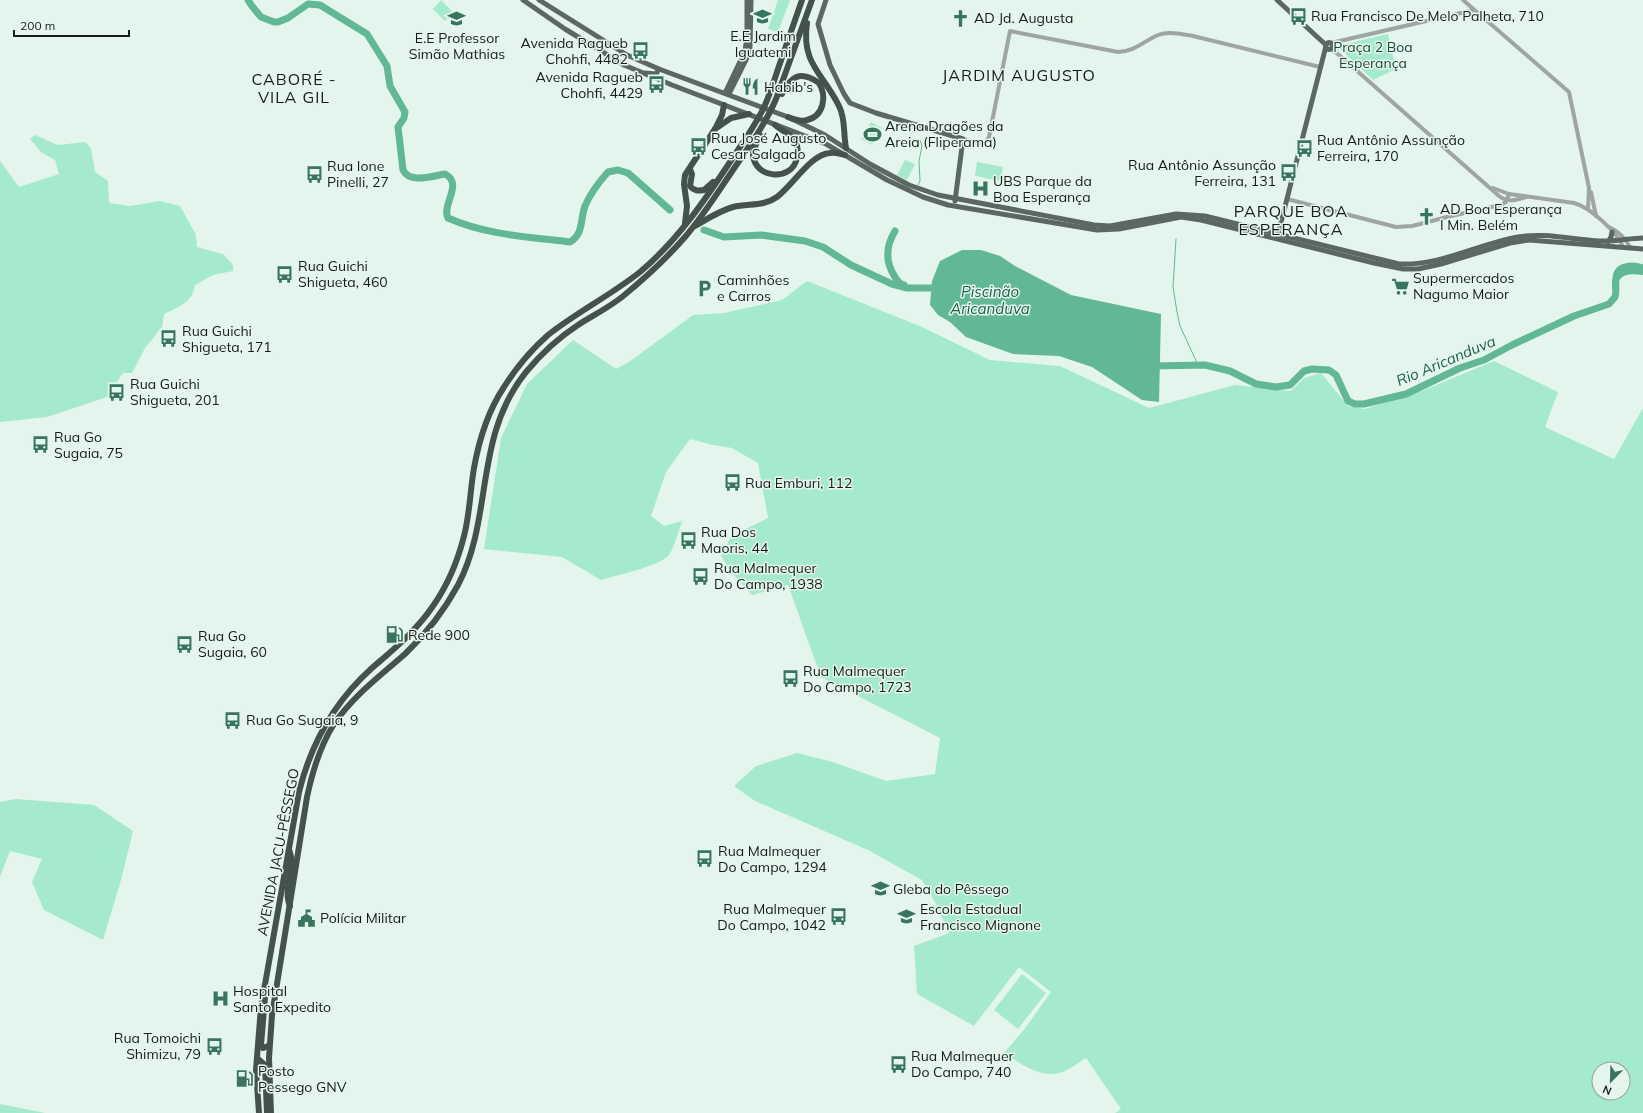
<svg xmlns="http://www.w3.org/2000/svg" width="1643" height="1113" viewBox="0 0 1643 1113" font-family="Mulish,sans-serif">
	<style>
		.green { fill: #a6eace; fill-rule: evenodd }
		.water { fill: #61b796 }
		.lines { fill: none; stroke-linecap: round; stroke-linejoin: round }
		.stream { stroke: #61b796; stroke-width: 1 }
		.river { stroke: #61b796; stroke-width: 7 }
		.minor { stroke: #9ea5a2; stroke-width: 4 }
		.major { stroke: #5b6862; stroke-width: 5 }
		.highway { stroke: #44524c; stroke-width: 6 }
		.labels { text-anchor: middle; stroke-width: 3; stroke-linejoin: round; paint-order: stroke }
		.poi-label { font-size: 14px; fill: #151c19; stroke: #e4f5ed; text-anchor: start }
		.park-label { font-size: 14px; fill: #1e4537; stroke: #e4f5ed }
		.street-label { font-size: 14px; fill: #151c19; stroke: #e4f5ed }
		.water-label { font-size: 15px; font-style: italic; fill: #1c5f49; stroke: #e4f5ed }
		.quarter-label { font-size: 16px; letter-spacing: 1px; fill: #151c19; stroke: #e4f5ed }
	</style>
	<rect width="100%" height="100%" fill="#e4f5ed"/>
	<g class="green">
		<path d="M441 0 453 12 445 21 433 9Z"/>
		<path d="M778 0H790L778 32 768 29Z"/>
		<path d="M1388 34 1396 69 1373 80 1337 46Z"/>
		<path d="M871 122 882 128 872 145 861 139Z"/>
		<path d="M35 135 58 145 85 142 91 148 95 172 108 181 109 203 130 206 160 201 180 206 196 235 197 247 223 254 233 265V271L213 275 195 285C192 303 180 306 164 314L162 327 145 348 132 373H123L107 397 47 417 0 422V161L19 187 59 174 55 160 41 152 30 139Z"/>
		<path d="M905 160 915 164 907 180 897 175Z"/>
		<path d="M977 162 1003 167 1000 181 975 176Z"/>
		<path d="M807 281 922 327 990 360 1060 366 1149 408 1235 385 1291 391 1304 378 1321 373 1348 406 1365 409 1424 390 1494 361 1558 392 1545 427 1614 459 1643 408V1113H1115L1121 1109 1086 1058C1079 1062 1072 1068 1065 1071 1043 1081 1021 1064 1004 1053L1023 1031 1051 992 1019 967 974 1026 917 994 914 946 949 933 936 904 922 880 868 850 755 801 734 786 756 766 797 753 833 762 886 781 935 774 940 738 821 677 788 585 752 595 732 573 721 556 731 536 768 518 758 463 732 448 713 445 690 439 666 472 651 516 664 526 682 521C680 528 673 551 668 556 657 567 617 575 601 580L562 557 484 549 501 438 527 384 573 340 616 369 629 362 693 315 724 313 782 300ZM1599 1069H1623V1093H1599Z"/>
		<path d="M16 799 94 805 133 831 121 880 103 940 44 910 32 882 42 859 10 851 0 877V802Z"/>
		<path d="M1022 974 1046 993 1018 1029 994 1010Z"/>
		<path d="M0 1104 45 1113H0Z"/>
	</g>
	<g class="water">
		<path d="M962 250H981L1000 256 1015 266 1071 295 1161 314 1159 402 1142 400 1092 367 1059 356 1013 354 966 337 950 322 938 315 930 305 932 281 940 261Z"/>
		<path d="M1630 268 1643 270V275C1629 273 1617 273 1617 291L1612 290V281L1616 273Z"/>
	</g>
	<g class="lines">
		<g class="stream">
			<path d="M918 185 920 181 919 161 922 146 920 140"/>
			<path d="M1176 239 1173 287 1177 312 1180 326 1198 365"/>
		</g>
		<g class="river">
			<path d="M248 0 252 6 261 17 274 22H278L288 18 308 4 320 5 367 34 387 66 390 86 405 112 404 118 398 127 403 170C410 184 432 176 445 174 464 184 441 205 448 218 486 235 529 237 570 242 584 234 580 219 585 206 590 194 599 182 608 172L618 170 628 173 670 210"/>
			<path d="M704 230 724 237 761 235 805 241 823 247 851 265 892 284 907 288H941"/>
			<path d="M895 231C886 246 885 262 895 277 897 280 899 284 904 285"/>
			<path d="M1152 366 1205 365 1230 371 1256 384 1276 387 1290 385 1304 371 1312 369 1329 370 1336 375 1348 401 1355 404H1364L1406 394 1460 368 1484 360 1512 345 1574 316 1609 304 1615 297C1617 291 1615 284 1616 278 1617 264 1634 265 1643 268"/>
		</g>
		<g class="minor">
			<path d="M1463 0 1569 92 1589 188 1588 209"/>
			<path d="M1331 43 1474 10"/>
			<path d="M1331 49 1339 55 1499 196C1508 203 1516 200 1526 197"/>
			<path d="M963 139 977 143H985L989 137 1010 31 1118 52C1134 52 1144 41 1158 35 1168 31 1182 34 1193 36L1320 67"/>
			<path d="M1493 188 1509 194 1574 203C1590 207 1617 232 1623 247"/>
			<path d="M1591 192 1596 216"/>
			<path d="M1287 199 1396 227 1412 226 1451 216 1501 205 1506 202 1509 194"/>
			<path d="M1609 227C1618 231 1625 238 1630 247"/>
		</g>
		<g class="major">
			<path d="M523 0 565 29 624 65 672 85 826 144 887 180 923 197 948 205 1097 230 1119 229 1181 217 1201 220 1374 263 1403 269H1418L1441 264 1510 243 1529 240 1643 249"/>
			<path d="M539 0 627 55 659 69 788 117 825 135 870 164 909 185 938 195 1094 225 1110 226 1176 214 1205 216 1399 264C1441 266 1478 244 1518 237 1545 232 1573 240 1600 241 1615 242 1629 238 1643 238"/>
			<path d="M826 0 818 24 830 65 844 94 850 103 876 113 963 139 955 201"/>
			<path d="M1277 0 1326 45"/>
			<circle cx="1329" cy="46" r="3.5"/>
			<path d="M645 73 656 74 659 69"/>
			<path d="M725 93 745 51 747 37V0"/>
			<path d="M729 94 746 60 750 48 751 0"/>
			<path d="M1278 234 1326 46"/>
			<path d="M1608 242 1611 237 1612 232"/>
		</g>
		<g class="highway">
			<path d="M807 23C801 64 823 73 839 106 846 120 843 133 846 148"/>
			<path d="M782 94C791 76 800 70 819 83 827 96 824 116 807 120 801 122 793 119 788 117"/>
			<path d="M715 129 731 118 749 114"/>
			<path d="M760 135C758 141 753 148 753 155 755 179 792 182 797 158 798 154 798 147 796 143 793 134 781 131 775 125"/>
			<path d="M690 169 692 174 690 186C694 191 698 191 704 190L713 182"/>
			<path d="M685 223 687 206 684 184 685 175 715 129 722 115 724 105"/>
			<path d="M695 226C707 219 719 211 733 207 749 203 763 207 777 197 793 185 811 154 830 153 835 152 840 154 845 155"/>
			<path d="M289 850C297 868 282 888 290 906"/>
			<path d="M265 998 261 1045 263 1048 268 1046"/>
			<path d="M257 1058 265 1065 267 1113"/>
			<path d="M259 1113 256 1070 261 1007 299 792C311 743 334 702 372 668 394 649 416 631 433 606 447 586 458 560 464 536 470 513 470 491 474 468 479 440 488 411 504 387 516 368 531 350 548 335 577 312 611 295 640 272 678 240 705 200 732 159 743 142 756 125 765 105 770 94 774 81 778 69 786 46 794 23 802 0"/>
			<path d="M271 1113 269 1058 272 1015 307 797C312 773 320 746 334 724 353 696 380 676 405 654 426 634 444 611 458 585 494 516 473 438 526 372 541 354 558 338 578 325 592 316 608 308 622 297 644 279 666 259 685 237 703 216 718 192 733 170 749 146 765 125 776 99L812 0"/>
		</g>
	</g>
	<defs>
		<symbol id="school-bare" viewBox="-9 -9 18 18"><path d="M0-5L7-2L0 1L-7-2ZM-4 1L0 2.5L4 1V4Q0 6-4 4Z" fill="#39745e" stroke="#e4f5ed" stroke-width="2.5" paint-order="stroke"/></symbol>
		<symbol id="bus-bare" viewBox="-9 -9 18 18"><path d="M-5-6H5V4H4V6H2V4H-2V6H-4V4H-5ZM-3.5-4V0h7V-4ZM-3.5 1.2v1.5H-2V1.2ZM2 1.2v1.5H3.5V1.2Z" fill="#39745e" stroke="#e4f5ed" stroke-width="2.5" paint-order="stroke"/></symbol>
		<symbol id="church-bare" viewBox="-9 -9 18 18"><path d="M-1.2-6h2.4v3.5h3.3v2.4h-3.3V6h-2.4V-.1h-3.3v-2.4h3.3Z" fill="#39745e" stroke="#e4f5ed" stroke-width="2.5" paint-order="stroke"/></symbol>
		<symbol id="restaurant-bare" viewBox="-9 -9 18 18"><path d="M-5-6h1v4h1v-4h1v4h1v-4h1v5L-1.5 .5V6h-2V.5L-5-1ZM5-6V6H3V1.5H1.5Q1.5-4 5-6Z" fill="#39745e" stroke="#e4f5ed" stroke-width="2.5" paint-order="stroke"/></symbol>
		<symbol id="stadium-bare" viewBox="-9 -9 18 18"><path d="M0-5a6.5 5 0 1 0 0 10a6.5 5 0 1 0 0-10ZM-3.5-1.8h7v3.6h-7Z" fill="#39745e" stroke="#e4f5ed" stroke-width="2.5" paint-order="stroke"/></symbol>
		<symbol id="hospital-bare" viewBox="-9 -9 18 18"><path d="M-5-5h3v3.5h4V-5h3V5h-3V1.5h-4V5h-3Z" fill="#39745e" stroke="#e4f5ed" stroke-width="2.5" paint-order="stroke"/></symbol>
		<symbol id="supermarket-bare" viewBox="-9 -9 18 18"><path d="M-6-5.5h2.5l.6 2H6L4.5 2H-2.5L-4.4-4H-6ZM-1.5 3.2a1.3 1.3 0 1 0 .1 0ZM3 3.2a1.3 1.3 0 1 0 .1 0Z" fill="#39745e" stroke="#e4f5ed" stroke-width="2.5" paint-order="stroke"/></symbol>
		<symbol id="parking-bare" viewBox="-9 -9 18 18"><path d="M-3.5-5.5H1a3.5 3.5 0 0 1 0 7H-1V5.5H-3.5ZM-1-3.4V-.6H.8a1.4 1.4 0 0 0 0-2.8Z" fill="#39745e" stroke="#e4f5ed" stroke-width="2.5" paint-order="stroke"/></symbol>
		<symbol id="fuel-bare" viewBox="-9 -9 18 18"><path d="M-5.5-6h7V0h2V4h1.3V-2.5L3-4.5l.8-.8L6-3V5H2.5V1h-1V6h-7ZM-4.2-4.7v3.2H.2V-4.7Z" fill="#39745e" stroke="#e4f5ed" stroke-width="2.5" paint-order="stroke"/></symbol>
		<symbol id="civic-bare" viewBox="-9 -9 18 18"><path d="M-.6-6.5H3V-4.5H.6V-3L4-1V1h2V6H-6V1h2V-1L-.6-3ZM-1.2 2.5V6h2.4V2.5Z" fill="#39745e" stroke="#e4f5ed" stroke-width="2.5" paint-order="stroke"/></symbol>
	</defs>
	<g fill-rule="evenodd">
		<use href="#school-bare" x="750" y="4" width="25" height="25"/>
		<use href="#bus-bare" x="1286" y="4" width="25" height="25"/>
		<use href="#school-bare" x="444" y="6" width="25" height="25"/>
		<use href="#church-bare" x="948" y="6" width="25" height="25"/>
		<use href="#bus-bare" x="628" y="38" width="25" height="25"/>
		<use href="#bus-bare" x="644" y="72" width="25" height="25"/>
		<use href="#restaurant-bare" x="738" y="74" width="25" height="25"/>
		<use href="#stadium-bare" x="860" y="122" width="25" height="25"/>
		<use href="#bus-bare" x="686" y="134" width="25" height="25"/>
		<use href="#bus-bare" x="1292" y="136" width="25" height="25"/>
		<use href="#bus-bare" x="1276" y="160" width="25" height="25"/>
		<use href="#bus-bare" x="302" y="162" width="25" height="25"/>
		<use href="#hospital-bare" x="968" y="176" width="25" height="25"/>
		<use href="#church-bare" x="1414" y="204" width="25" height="25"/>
		<use href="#bus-bare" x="272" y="262" width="25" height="25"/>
		<use href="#supermarket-bare" x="1388" y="274" width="25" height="25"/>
		<use href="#parking-bare" x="692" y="276" width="25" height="25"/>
		<use href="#bus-bare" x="156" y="326" width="25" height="25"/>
		<use href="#bus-bare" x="104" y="380" width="25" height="25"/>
		<use href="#bus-bare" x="28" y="432" width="25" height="25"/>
		<use href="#bus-bare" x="720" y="470" width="25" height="25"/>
		<use href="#bus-bare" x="676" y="528" width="25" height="25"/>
		<use href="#bus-bare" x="688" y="564" width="25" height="25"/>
		<use href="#fuel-bare" x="382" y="622" width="25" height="25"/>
		<use href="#bus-bare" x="172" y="632" width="25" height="25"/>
		<use href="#bus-bare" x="778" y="666" width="25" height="25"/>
		<use href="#bus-bare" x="220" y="708" width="25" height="25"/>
		<use href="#bus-bare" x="692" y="846" width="25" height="25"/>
		<use href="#school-bare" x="868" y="876" width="25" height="25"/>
		<use href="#bus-bare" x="826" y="904" width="25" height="25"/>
		<use href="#school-bare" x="894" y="904" width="25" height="25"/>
		<use href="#civic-bare" x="294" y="906" width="25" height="25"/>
		<use href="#hospital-bare" x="208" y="986" width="25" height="25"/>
		<use href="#bus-bare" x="202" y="1034" width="25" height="25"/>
		<use href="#bus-bare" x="886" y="1052" width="25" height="25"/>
		<use href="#fuel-bare" x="232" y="1066" width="25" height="25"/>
	</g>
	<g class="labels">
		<g class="poi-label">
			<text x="1311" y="21">Rua Francisco De Melo Palheta, 710</text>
			<text x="974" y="23">AD Jd. Augusta</text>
			<text x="763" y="41" text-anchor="middle">E.E Jardim<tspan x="763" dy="16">Iguatemi</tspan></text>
			<text x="457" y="43" text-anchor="middle">E.E Professor<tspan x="457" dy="16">Simão Mathias</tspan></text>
			<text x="628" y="48" text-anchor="end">Avenida Ragueb<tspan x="628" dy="16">Chohfi, 4482</tspan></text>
			<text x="643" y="82" text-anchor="end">Avenida Ragueb<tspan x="643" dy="16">Chohfi, 4429</tspan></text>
			<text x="764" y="92">Habib's</text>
			<text x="885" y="131">Arena Dragões da<tspan x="885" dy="16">Areia (Fliperama)</tspan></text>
			<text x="711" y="143">Rua José Augusto<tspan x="711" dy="16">Cesar Salgado</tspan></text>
			<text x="1317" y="145">Rua Antônio Assunção<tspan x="1317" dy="16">Ferreira, 170</tspan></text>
			<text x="1276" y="170" text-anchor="end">Rua Antônio Assunção<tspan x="1276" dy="16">Ferreira, 131</tspan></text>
			<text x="327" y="171">Rua Ione<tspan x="327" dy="16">Pinelli, 27</tspan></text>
			<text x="993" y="186">UBS Parque da<tspan x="993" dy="16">Boa Esperança</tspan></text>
			<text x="1440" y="214">AD Boa Esperança<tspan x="1440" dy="16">I Min. Belém</tspan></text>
			<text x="298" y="271">Rua Guichi<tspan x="298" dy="16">Shigueta, 460</tspan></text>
			<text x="1413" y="283">Supermercados<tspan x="1413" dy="16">Nagumo Maior</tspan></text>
			<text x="717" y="285">Caminhões<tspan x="717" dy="16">e Carros</tspan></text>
			<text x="182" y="336">Rua Guichi<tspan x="182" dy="16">Shigueta, 171</tspan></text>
			<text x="130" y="389">Rua Guichi<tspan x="130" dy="16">Shigueta, 201</tspan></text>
			<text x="54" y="442">Rua Go<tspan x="54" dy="16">Sugaia, 75</tspan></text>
			<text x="745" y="488">Rua Emburi, 112</text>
			<text x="701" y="537">Rua Dos<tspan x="701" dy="16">Maoris, 44</tspan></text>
			<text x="714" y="573">Rua Malmequer<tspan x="714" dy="16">Do Campo, 1938</tspan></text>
			<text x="408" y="640">Rede 900</text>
			<text x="198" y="641">Rua Go<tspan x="198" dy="16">Sugaia, 60</tspan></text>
			<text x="803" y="676">Rua Malmequer<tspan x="803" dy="16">Do Campo, 1723</tspan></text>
			<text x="246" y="725">Rua Go Sugaia, 9</text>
			<text x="718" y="856">Rua Malmequer<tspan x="718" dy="16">Do Campo, 1294</tspan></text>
			<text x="893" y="894">Gleba do Pêssego</text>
			<text x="826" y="914" text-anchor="end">Rua Malmequer<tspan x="826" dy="16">Do Campo, 1042</tspan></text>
			<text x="920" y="914">Escola Estadual<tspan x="920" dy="16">Francisco Mignone</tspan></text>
			<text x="320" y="923">Polícia Militar</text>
			<text x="233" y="996">Hospital<tspan x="233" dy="16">Santo Expedito</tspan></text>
			<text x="201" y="1043" text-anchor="end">Rua Tomoichi<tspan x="201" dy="16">Shimizu, 79</tspan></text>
			<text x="911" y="1061">Rua Malmequer<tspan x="911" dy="16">Do Campo, 740</tspan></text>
			<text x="258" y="1076">Posto<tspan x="258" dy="16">Pessego GNV</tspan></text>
		</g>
		<g class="park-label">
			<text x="1373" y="52">Praça 2 Boa<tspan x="1373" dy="16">Esperança</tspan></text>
		</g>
		<g class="street-label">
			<text transform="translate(278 852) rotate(-79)" y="5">AVENIDA JACU-PÊSSEGO</text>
		</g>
		<g class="water-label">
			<text x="990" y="297">Piscinão<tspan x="990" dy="17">Aricanduva</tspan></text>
			<text transform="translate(1446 361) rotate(-23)" y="5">Rio Aricanduva</text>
		</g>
		<g class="quarter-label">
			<text x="1019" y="81">JARDIM AUGUSTO</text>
			<text x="294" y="85">CABORÉ -<tspan x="294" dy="18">VILA GIL</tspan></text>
			<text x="1291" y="217">PARQUE BOA<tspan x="1291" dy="18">ESPERANÇA</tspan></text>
		</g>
	</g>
	<g transform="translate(1611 1081) rotate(203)"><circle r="19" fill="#e4f5ed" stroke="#919e98"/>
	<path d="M0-3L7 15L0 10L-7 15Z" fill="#39745e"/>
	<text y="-6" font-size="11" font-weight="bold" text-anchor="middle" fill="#151c19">N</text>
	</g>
	<path d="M14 30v6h115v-6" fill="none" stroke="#151c19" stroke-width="2"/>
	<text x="20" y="30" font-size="12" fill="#151c19" stroke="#e4f5ed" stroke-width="3" paint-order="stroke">200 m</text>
</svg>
